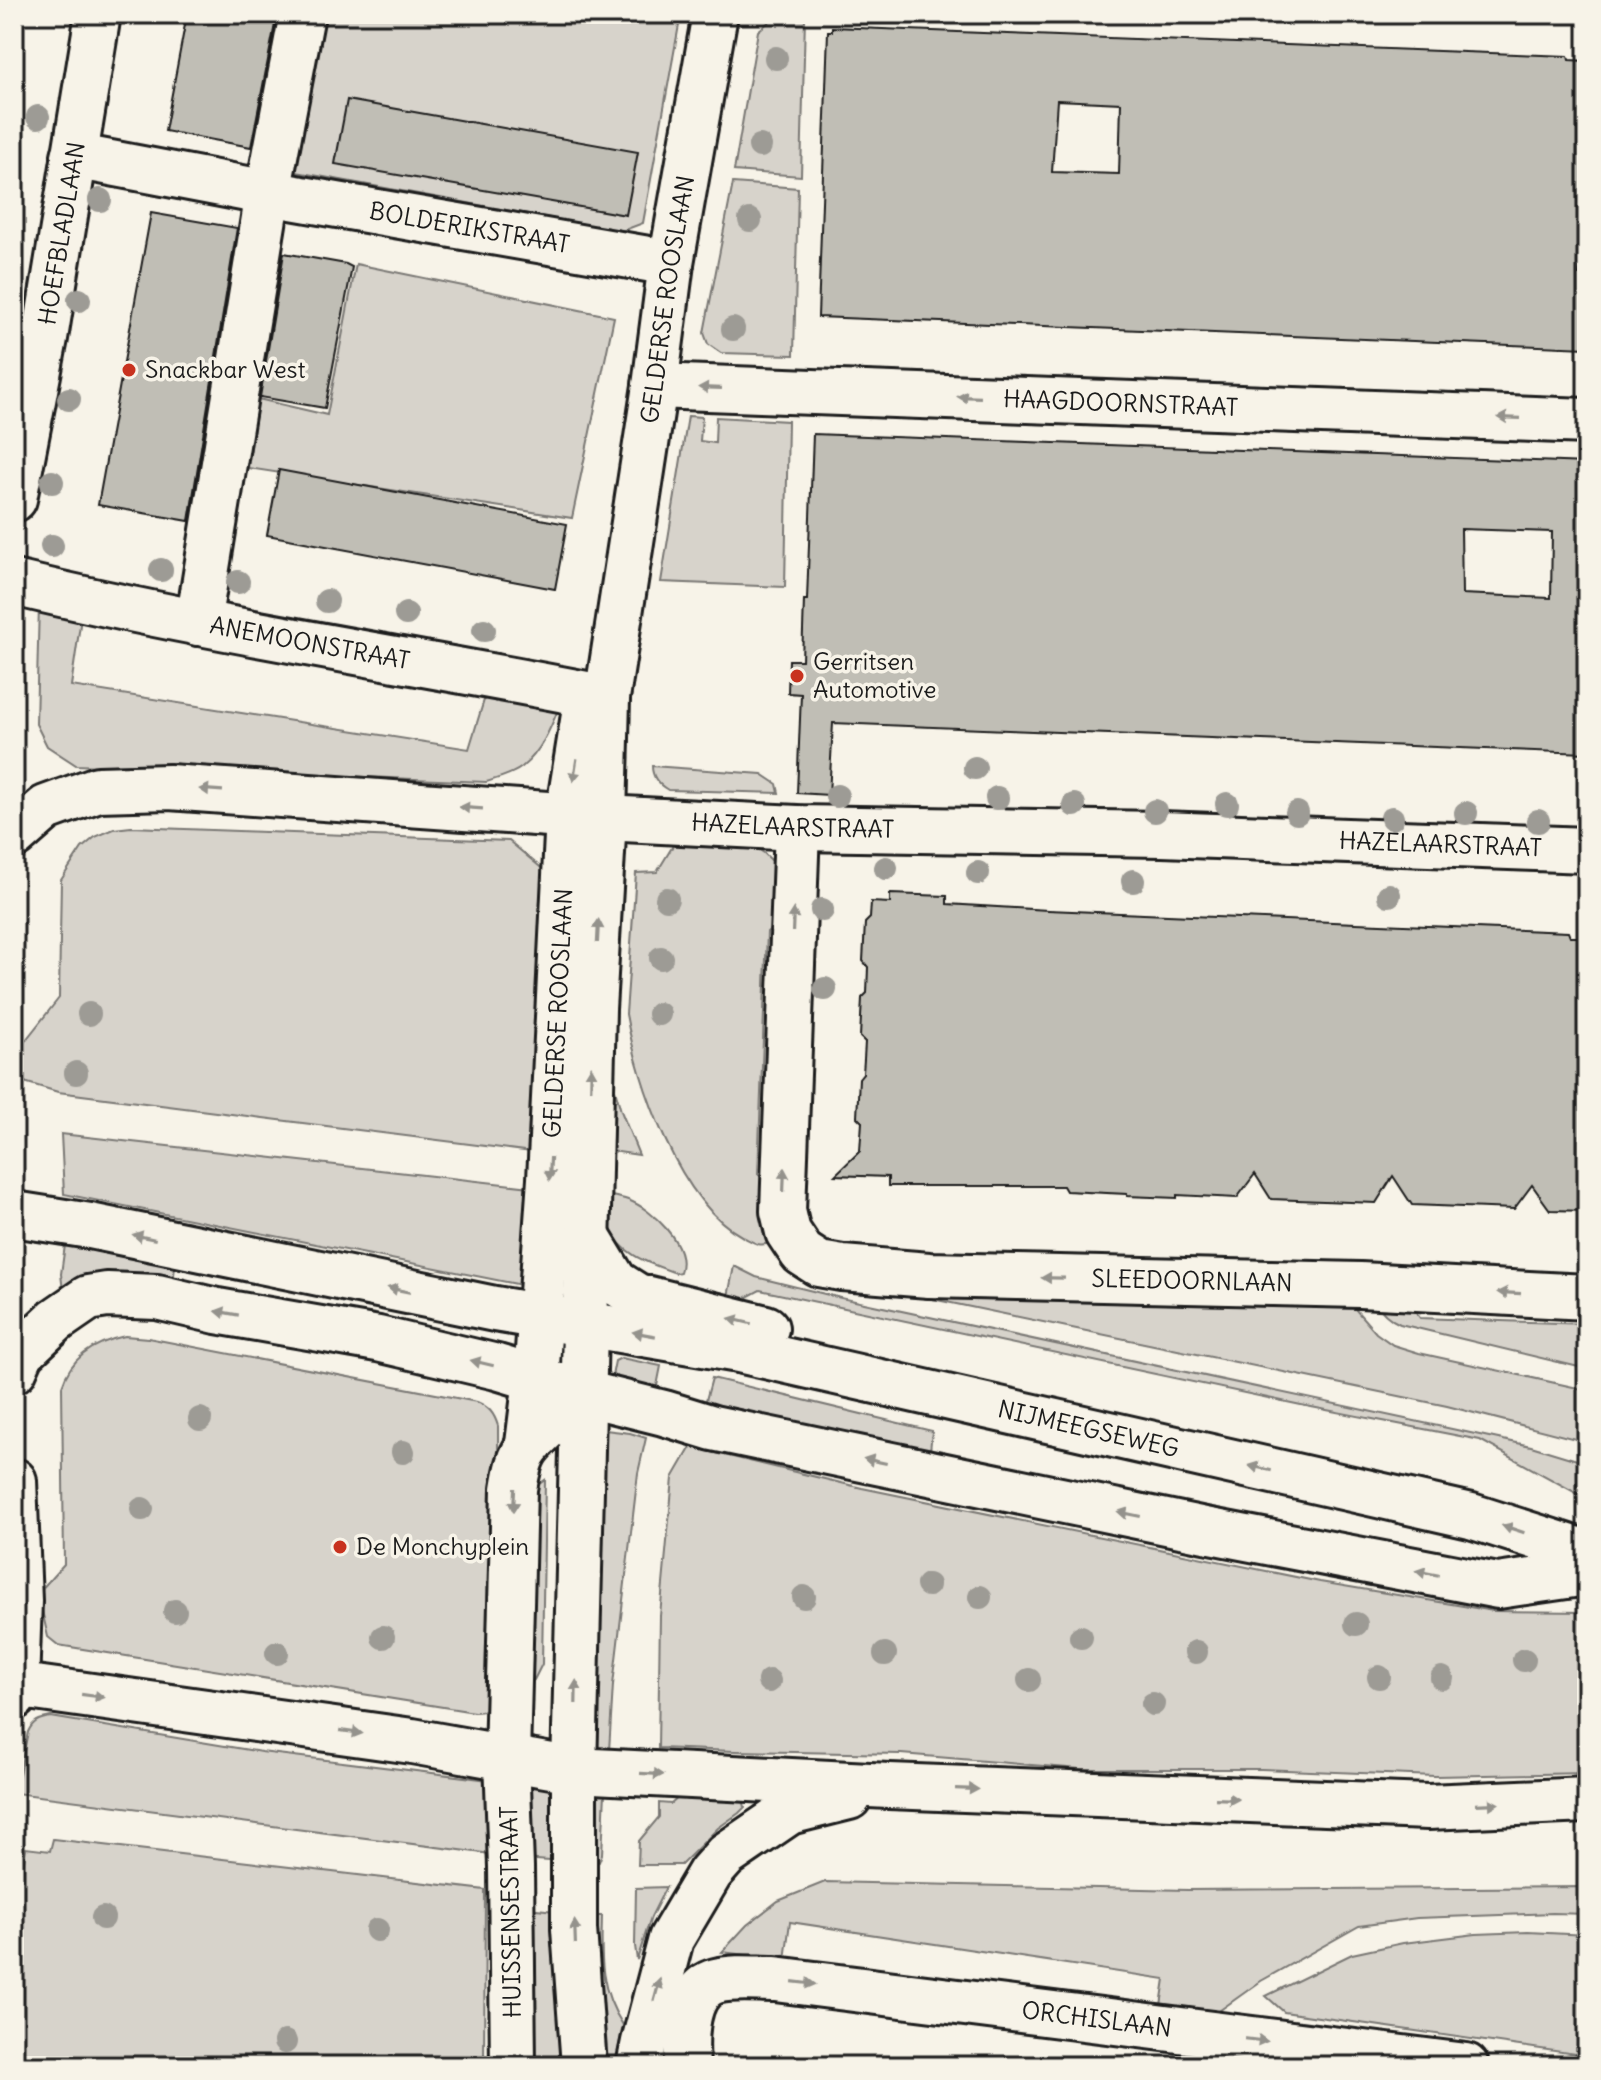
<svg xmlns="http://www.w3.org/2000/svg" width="1601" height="2080" viewBox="0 0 1601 2080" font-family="Delius,sans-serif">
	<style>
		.green { fill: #d7d3cb; stroke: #7a7874; stroke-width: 2 }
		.building { fill: #c0beb5; stroke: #1c1c1c; stroke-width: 2; fill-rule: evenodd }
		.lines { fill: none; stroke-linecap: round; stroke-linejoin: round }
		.minor-casing { stroke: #1c1c1c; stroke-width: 50 }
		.major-casing { stroke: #1c1c1c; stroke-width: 50 }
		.minor { stroke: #f7f3e8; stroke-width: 44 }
		.major { stroke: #f7f3e8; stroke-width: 44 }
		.tree { fill: #9d9b95 }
		.oneway { fill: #94928c }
		.poi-dot { fill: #c8321e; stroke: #f7f3e8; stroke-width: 3 }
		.labels { text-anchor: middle; stroke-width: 7; stroke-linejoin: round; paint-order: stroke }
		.street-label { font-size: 24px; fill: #1c1c1c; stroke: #f7f3e8 }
		.poi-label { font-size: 24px; fill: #1c1c1c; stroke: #f7f3e8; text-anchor: start }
	</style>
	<rect width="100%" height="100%" fill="#f7f3e8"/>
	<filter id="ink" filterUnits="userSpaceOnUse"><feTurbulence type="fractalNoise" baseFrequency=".0125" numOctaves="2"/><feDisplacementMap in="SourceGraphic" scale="16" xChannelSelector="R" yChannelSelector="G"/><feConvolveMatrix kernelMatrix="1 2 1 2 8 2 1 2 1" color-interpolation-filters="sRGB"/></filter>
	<g filter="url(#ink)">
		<g class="green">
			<path d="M323 14H681L643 223 622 231 291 171Z"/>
			<path d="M776 16 805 17 801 176 734 171 758 31Z"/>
			<path d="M733 183 798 188 794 355 721 353 708 344 704 333Z"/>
			<path d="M356 264 614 317 572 518 248 468 258 399 327 415Z"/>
			<path d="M688 416 702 417 700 441 715 443 716 417 788 421 785 587 661 582Z"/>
			<path d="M39 604 82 611 71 686 469 749 488 687 562 700C552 724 543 750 522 767 512 775 498 778 486 782L76 765 47 746 36 724Z"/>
			<path d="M652 766 762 774 777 784 779 793 668 790C659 785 652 777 652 766Z"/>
			<path d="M131 827 509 841 551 876 540 1153 58 1092 14 1079V1055L59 998 61 880 82 848 95 837 114 829Z"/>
			<path d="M674 844H750L764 853 776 865 782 919 767 932 758 1174 772 1187 771 1242C760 1248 753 1242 743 1237 678 1202 638 1083 626 1014L636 873 657 872Z"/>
			<path d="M610 1071 621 1111 639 1155 604 1150Z"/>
			<path d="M61 1134 540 1188 522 1285 64 1194Z"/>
			<path d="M602 1194C611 1196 620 1197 628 1200 652 1209 690 1245 680 1272L676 1273C648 1263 621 1255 608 1226 603 1214 601 1207 602 1194Z"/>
			<path d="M65 1245 175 1267 172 1290 63 1291 61 1274Z"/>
			<path d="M734 1266 756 1277 841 1298 1531 1446 1587 1463V1499L1480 1440 1301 1405 760 1290 736 1303 727 1302Z"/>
			<path d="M833 1280 1349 1302 1376 1333 1393 1345 1419 1353 1587 1390V1442L1447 1406 937 1300Z"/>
			<path d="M1375 1301 1409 1302 1420 1318 1587 1324V1369L1400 1324C1389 1319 1381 1312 1375 1301Z"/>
			<path d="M125 1336 148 1338 477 1402C489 1407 494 1413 498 1426L499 1699C492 1710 486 1712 474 1712L58 1645 48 1637 38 1593 64 1564 62 1386C71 1357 96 1342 125 1336Z"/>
			<path d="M621 1358 661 1366 656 1391 615 1382 612 1376 615 1361Z"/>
			<path d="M712 1378 932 1431 930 1451 705 1404Z"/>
			<path d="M597 1429 630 1433 646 1438 638 1473 613 1685 609 1751 593 1748Z"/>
			<path d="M691 1447 862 1488 1320 1582 1493 1611 1587 1612V1773L1435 1776 1261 1769H1080L901 1754 735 1751 658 1748 660 1616 673 1478Z"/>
			<path d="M545 1480 542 1664 534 1680 527 1684 526 1493Z"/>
			<path d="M51 1717 261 1752 497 1781 499 1855 15 1793 28 1732C33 1721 39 1719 51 1717Z"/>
			<path d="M520 1783 560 1789 563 1862 523 1859Z"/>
			<path d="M591 1793H605L602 1854 599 1862 593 1867Z"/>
			<path d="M679 1797 741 1801 744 1803 745 1807 739 1813 718 1828 681 1865H638L639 1841 659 1817V1803L671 1804Z"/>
			<path d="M53 1839 485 1890 484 2066H14V1921L26 1848 50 1851Z"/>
			<path d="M825 1882 1188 1890 1587 1887V1914L1553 1913 1417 1918 1359 1926 1261 1981 1209 2018 1160 2012 1165 1979 790 1922 785 1960 722 1952 747 1925 778 1901Z"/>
			<path d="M666 1887 651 1917 637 1960 635 1946 636 1888Z"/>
			<path d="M527 1908 564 1912 571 2066H528Z"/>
			<path d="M592 1916H602C601 1957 599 1989 623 2025L615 2066H597Z"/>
			<path d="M1528 1932 1587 1935V2048L1582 2055 1284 2012 1266 1996 1352 1954 1403 1943 1476 1934Z"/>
		</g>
		<g class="building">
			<path d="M187 14H277L251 147 165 131Z"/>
			<path d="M832 27 1568 56 1569 60 1587 61V207L1584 206 1579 275H1587V348L818 317 828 31H832ZM1057 100 1121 103 1119 174 1052 172Z"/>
			<path d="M347 100 638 152 626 215 335 164Z"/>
			<path d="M151 213 237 228 189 521 98 505Z"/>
			<path d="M284 253 346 264 352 267 325 408 260 397Z"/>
			<path d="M813 434 1587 463V644L1584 703H1587V753L833 723 829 795 797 793 801 694 788 693 789 660H802L804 600H807ZM1461 529 1552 532 1551 598 1462 594Z"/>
			<path d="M279 470 567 524 555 589 267 535Z"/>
			<path d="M890 894 947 896V904L1048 910 1568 932 1570 937H1587V1211L1550 1210 1532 1185 1514 1209 1412 1205 1393 1176 1376 1203 1271 1199 1255 1174 1237 1198 1177 1195V1198L1127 1196V1194L1066 1191 1063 1186H888V1177L835 1175 860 1151 862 1122 857 1117 859 1078 863 1073 864 1059 865 1042 860 1037 862 998 867 993 868 967 863 961 865 923 870 918 871 902 890 903Z"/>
		</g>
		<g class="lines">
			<defs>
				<g id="minor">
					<path id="s1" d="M74 156 268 193 671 263"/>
					<path id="s2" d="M655 386 1587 421"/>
					<path id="s3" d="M14 499 45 338 98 14"/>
					<path id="s4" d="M14 583C210 630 409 659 607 698"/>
					<path d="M198 623 268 193 302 14"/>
					<path id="s5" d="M797 828 783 1211 788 1232 802 1253 819 1264 842 1268 929 1275 1360 1285 1587 1297"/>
					<path id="s6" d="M14 836 46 808 98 789 169 787 604 818 797 828 1162 834 1587 850"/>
					<path id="s7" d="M528 1444 536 1379 550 1179 568 815 584 715"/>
					<path d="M14 1481 19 1601 16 1685 14 1697"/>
					<path d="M513 2066 511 1867 507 1758 514 1489C520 1453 523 1449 549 1425"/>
					<path id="s8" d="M584 2066 574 1929V1770L593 1009 604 818 607 698 655 386 671 263 715 14"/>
					<path id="s9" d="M687 2066C685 2040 684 1990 716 1981 734 1976 756 1979 775 1979L1466 2066"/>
				</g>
				<g id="major">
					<path id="s10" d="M14 1214 90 1226 495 1309 739 1350 1471 1516 1587 1553"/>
					<path d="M587 1236 615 1282 637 1296 766 1328"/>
					<path d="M14 1370 22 1352 56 1320 88 1298 107 1295 157 1297 217 1311 378 1339 497 1367 584 1393 664 1413 713 1428 1205 1530 1498 1586 1587 1573"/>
					<path d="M14 1685 412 1741 574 1770 889 1786 1428 1807 1587 1800"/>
					<path d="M639 2066 644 2042 671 1939 710 1873 726 1855 789 1812 849 1797"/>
				</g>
			</defs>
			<use href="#minor" class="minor-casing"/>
			<use href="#major" class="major-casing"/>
			<use href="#minor" class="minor"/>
			<use href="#major" class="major"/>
		</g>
		<g class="tree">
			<circle cx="776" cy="58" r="12"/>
			<circle cx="38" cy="117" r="12"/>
			<circle cx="760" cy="146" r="12"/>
			<circle cx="100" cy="200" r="12"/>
			<circle cx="750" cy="220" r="12"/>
			<circle cx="79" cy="300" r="12"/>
			<circle cx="733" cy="329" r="12"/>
			<circle cx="69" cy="399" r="12"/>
			<circle cx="52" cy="482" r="12"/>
			<circle cx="52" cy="546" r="12"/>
			<circle cx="161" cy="570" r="12"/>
			<circle cx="238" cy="582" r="12"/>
			<circle cx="327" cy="601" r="12"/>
			<circle cx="406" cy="614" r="12"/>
			<circle cx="484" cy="630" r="12"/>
			<circle cx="975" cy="768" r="12"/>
			<circle cx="837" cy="796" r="12"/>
			<circle cx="997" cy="798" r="12"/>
			<circle cx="1227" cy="804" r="12"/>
			<circle cx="1074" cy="805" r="12"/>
			<circle cx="1155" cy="811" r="12"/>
			<circle cx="1297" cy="813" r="12"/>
			<circle cx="1466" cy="813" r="12"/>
			<circle cx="1392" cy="818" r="12"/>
			<circle cx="1538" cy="821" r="12"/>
			<circle cx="886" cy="868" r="12"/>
			<circle cx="978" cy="873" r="12"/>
			<circle cx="1133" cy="881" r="12"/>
			<circle cx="1389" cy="895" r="12"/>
			<circle cx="667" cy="899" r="12"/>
			<circle cx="822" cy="910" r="12"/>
			<circle cx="661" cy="958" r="12"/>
			<circle cx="825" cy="989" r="12"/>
			<circle cx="89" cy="1014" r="12"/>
			<circle cx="659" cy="1014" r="12"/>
			<circle cx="76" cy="1073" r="12"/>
			<circle cx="200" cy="1419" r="12"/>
			<circle cx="403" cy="1452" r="12"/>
			<circle cx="142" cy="1509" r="12"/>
			<circle cx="928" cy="1585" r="12"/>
			<circle cx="804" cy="1597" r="12"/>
			<circle cx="980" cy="1597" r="12"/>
			<circle cx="175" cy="1611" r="12"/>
			<circle cx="1356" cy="1624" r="12"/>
			<circle cx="383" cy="1637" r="12"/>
			<circle cx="1081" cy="1637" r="12"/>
			<circle cx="1196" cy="1652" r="12"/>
			<circle cx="277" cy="1653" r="12"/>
			<circle cx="885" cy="1654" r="12"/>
			<circle cx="1524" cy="1660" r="12"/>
			<circle cx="1379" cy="1677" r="12"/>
			<circle cx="1442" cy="1678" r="12"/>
			<circle cx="1029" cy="1680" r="12"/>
			<circle cx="769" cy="1681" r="12"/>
			<circle cx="1153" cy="1704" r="12"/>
			<circle cx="103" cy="1918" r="12"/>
			<circle cx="377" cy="1930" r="12"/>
			<circle cx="285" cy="2042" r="12"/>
		</g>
		<defs><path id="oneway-solid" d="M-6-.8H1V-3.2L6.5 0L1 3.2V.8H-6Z" transform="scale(2)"/></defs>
		<g class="oneway">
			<use href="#oneway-solid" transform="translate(710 388) rotate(-178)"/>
			<use href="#oneway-solid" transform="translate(969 397) rotate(-178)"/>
			<use href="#oneway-solid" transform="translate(1509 418) rotate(-178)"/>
			<use href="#oneway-solid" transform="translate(575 770) rotate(99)"/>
			<use href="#oneway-solid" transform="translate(211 790) rotate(-176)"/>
			<use href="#oneway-solid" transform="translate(471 808) rotate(-176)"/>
			<use href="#oneway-solid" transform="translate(793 920) rotate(-88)"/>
			<use href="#oneway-solid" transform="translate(598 931) rotate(-87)"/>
			<use href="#oneway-solid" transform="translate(591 1078) rotate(-89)"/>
			<use href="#oneway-solid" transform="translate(550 1169) rotate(93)"/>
			<use href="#oneway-solid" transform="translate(784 1180) rotate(-88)"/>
			<use href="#oneway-solid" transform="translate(144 1237) rotate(-168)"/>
			<use href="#oneway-solid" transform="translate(1053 1278) rotate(-179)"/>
			<use href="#oneway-solid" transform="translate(399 1290) rotate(-168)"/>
			<use href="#oneway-solid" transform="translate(1509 1293) rotate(-177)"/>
			<use href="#oneway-solid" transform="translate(227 1313) rotate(-170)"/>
			<use href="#oneway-solid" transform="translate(740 1321) rotate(-167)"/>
			<use href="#oneway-solid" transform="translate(644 1334) rotate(-170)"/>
			<use href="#oneway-solid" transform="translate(482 1363) rotate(-167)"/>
			<use href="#oneway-solid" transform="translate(875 1461) rotate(-168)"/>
			<use href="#oneway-solid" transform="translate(1260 1468) rotate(-167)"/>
			<use href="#oneway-solid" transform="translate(514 1500) rotate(93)"/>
			<use href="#oneway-solid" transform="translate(1129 1514) rotate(-168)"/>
			<use href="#oneway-solid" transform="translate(1513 1529) rotate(-162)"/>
			<use href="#oneway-solid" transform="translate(1427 1573) rotate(-169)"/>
			<use href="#oneway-solid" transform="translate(576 1692) rotate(-89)"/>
			<use href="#oneway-solid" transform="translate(93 1696) rotate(8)"/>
			<use href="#oneway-solid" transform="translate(351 1732) rotate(8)"/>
			<use href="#oneway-solid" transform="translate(652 1774) rotate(3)"/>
			<use href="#oneway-solid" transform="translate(967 1789) rotate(2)"/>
			<use href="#oneway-solid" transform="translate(1227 1799) rotate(2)"/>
			<use href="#oneway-solid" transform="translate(1487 1804) rotate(-2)"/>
			<use href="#oneway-solid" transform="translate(575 1932) rotate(-92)"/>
			<use href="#oneway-solid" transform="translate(804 1983) rotate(7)"/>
			<use href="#oneway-solid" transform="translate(657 1990) rotate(-75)"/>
			<use href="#oneway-solid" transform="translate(1256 2040) rotate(7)"/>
		</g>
	</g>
	<g class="poi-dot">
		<circle cx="129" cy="370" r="8"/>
		<circle cx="797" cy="676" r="8"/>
		<circle cx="340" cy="1547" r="8"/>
	</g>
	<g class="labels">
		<g class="street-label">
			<text dy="8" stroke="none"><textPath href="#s1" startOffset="402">BOLDERIKSTRAAT</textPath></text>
			<text dy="8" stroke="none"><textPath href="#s3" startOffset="270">HOEFBLADLAAN</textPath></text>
			<text dy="8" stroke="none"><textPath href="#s8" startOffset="1772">GELDERSE ROOSLAAN</textPath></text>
			<text dy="8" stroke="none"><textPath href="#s2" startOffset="466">HAAGDOORNSTRAAT</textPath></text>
			<text dy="8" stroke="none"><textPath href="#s4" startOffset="302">ANEMOONSTRAAT</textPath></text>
			<text dy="8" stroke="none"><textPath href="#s6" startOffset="794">HAZELAARSTRAAT</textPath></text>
			<text dy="8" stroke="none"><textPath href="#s6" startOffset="1442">HAZELAARSTRAAT</textPath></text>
			<text dy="8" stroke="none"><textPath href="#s7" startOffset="432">GELDERSE ROOSLAAN</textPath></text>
			<text dy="8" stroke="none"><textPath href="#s5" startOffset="824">SLEEDOORNLAAN</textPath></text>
			<text dy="8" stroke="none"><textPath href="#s10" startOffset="1096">NIJMEEGSEWEG</textPath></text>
			<text transform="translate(511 1912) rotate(-91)" y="8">HUISSENSESTRAAT</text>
			<text dy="8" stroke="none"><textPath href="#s9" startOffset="480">ORCHISLAAN</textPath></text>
		</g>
		<g class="poi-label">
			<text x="145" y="378">Snackbar West</text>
			<text x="813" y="670">Gerritsen<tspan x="813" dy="28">Automotive</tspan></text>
			<text x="356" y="1555">De Monchyplein</text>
		</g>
	</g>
	<rect width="1601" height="2080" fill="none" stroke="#f7f3e8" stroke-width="48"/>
	<rect x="24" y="24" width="1553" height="2032" fill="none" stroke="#1c1c1c" stroke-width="3" filter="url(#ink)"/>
</svg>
